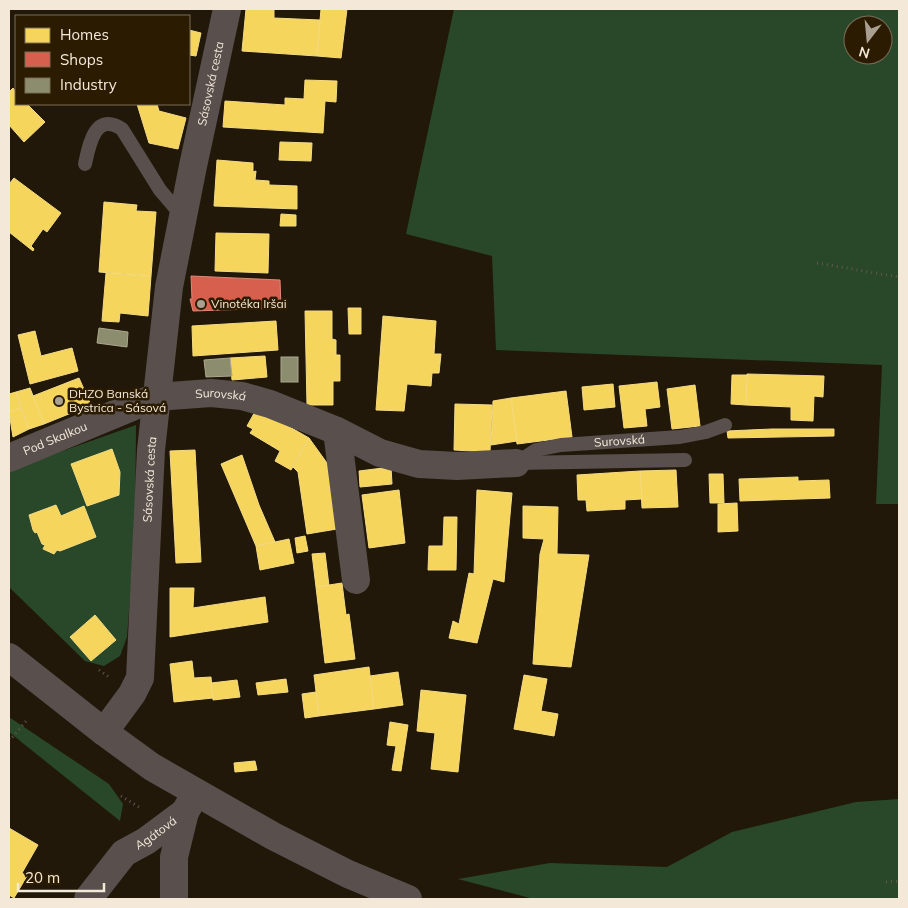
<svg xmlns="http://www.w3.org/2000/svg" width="908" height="908" viewBox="0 0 908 908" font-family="Mulish,sans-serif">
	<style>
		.green { fill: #284829; fill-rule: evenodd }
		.homes { fill: #f6d55c; stroke: #f5db82 }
		.shops { fill: #d6604d; stroke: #df8977 }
		.industry { fill: #8c8c6e; stroke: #aba88e }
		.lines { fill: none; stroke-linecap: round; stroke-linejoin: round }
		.path { stroke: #5f5751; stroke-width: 3; stroke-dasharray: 1 4; stroke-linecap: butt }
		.service { stroke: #594f4c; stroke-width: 14 }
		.minor { stroke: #594f4c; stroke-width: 28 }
		.tertiary { stroke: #594f4c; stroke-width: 28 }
		.poi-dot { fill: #aaa091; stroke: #2b1b00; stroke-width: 2 }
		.labels { text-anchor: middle; stroke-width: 5; stroke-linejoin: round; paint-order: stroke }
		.street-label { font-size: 12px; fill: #f4e9d9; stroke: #2b1b00 }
		.poi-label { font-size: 12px; fill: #f4e9d9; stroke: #2b1b00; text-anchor: start }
	</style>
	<rect width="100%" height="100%" fill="#21180a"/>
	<g class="green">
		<path d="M454 9H899V504H876L882 365 496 350 492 256 406 234ZM853 25H883V55H853Z"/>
		<path d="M136 425 135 534 127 637 120 656 104 666 85 661 9 587V470Z"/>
		<path d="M9 717 109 784 123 804 120 821 9 732Z"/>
		<path d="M899 799V899H534L458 879 550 863 667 867 732 832 856 802Z"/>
	</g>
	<g class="homes">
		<path d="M246 9H274V18L320 20 317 56 242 51Z"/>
		<path d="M321 9H347L341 58 317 56Z"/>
		<path d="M189 30 201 33 196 56 189 55Z"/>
		<path d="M305 80 337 81 336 102 325 101 323 133 223 127 225 101 285 105V98L304 99Z"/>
		<path d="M13 88 16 92V104H27L45 122 24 142 9 125V92Z"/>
		<path d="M137 104H157L159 111 186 118 178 149 149 143Z"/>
		<path d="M280 142 312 143 311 161 279 160Z"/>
		<path d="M217 160 253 163V172L256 171 255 180 269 181V185L297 186V209L214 206Z"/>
		<path d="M14 178 61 213 47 232 43 229 31 246 34 249 33 251 9 232V184Z"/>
		<path d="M104 202 137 205 136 211 156 212 151 276 99 272Z"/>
		<path d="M281 214 296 215V226H280Z"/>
		<path d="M216 233 269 234 268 273 215 271Z"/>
		<path d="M106 273 151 276 148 316 120 313 119 322 102 321Z"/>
		<path d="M348 308H361V334H349Z"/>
		<path d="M305 311H332V339L336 340V355H340V381H333V405H307Z"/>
		<path d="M383 316 436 321 434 354H441L439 373H432L431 386 407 384 404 411 376 410Z"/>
		<path d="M276 321 278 350 193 356 192 326Z"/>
		<path d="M35 331 41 356 72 348 78 371 30 384 18 335Z"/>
		<path d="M265 356 267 377 232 380 230 358Z"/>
		<path d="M747 374 824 376 823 397 814 396 813 421 791 420V407L746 405Z"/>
		<path d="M732 375H747L746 405 731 404Z"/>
		<path d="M79 378 91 405 44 424 33 396Z"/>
		<path d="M657 382 660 407 645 409 647 426 624 428 619 386Z"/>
		<path d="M613 384 615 407 584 410 582 387Z"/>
		<path d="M695 385 700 426 672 429 667 389Z"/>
		<path d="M30 388 44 424 29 429 16 392Z"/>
		<path d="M566 391 572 437 517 444 511 398Z"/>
		<path d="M16 392 21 408 9 412V394Z"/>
		<path d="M511 398 517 441 491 445 493 401Z"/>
		<path d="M455 404 492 405 490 452 454 450Z"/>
		<path d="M21 408 29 429 13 437 9 412Z"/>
		<path d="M257 408 309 438 291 470 275 461 280 451 250 433 253 429 247 426Z"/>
		<path d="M772 429H834V436L728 438 727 431Z"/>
		<path d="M309 438 327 463 337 529 307 534 298 472 293 467Z"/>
		<path d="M112 449 120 472 119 495 87 506 71 464Z"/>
		<path d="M195 450 201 562 176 563 170 451Z"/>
		<path d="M242 455 259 505 275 542 256 546 221 464Z"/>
		<path d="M391 467 392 484 360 487 359 471Z"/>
		<path d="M676 470 678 507 642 508 640 471Z"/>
		<path d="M640 471 642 499 625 500V509L587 511 586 500H578L577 475Z"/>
		<path d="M709 474H723L724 503H710Z"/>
		<path d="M798 477V481L829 480 830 498 740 501 739 479Z"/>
		<path d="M399 490 405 543 369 548 362 495Z"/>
		<path d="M477 490 512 493 504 582 493 579 477 643 449 638 453 621 459 624 469 573 474 574Z"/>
		<path d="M737 503 738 531 718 532V504Z"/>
		<path d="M56 505 61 516 84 506 96 537 60 551 57 550 54 554 43 549 45 545 42 544 37 532 35 533 33 530 29 515Z"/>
		<path d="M523 506 558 507 557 554 589 555 571 667 533 664 540 554 544 539 523 538Z"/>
		<path d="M444 517H457L456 570H428L429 546H443Z"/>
		<path d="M305 536 308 551 297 553 295 538Z"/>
		<path d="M289 539 294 563 260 570 256 546Z"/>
		<path d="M325 553 329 586 316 587 312 554Z"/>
		<path d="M342 583 346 615 349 614 355 659 325 663 316 587Z"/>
		<path d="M170 588H194L193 608 265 597 268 622 170 637Z"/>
		<path d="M95 615 116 640 91 661 70 637Z"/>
		<path d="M192 661 194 678 211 677 213 698 174 702 170 664Z"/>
		<path d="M369 667 374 709 319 716 314 675Z"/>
		<path d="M398 672 403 705 374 709 370 676Z"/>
		<path d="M524 675 547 679 541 711 558 714 554 736 514 729Z"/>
		<path d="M286 679 288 692 258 695 256 683Z"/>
		<path d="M237 680 240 697 213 700 211 683Z"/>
		<path d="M421 690 466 695 458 772 431 769 435 733 417 731Z"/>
		<path d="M316 692 319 716 305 718 302 694Z"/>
		<path d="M390 722 408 725 401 771 392 770 396 746 387 745Z"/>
		<path d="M255 761 257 770 235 772 234 763Z"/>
		<path d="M9 828 38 845 22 873 27 876 14 898 9 895Z"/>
	</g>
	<path class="shops" d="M191 276 280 280 281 308 193 311 190 299H192Z"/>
	<g class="industry">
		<path d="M99 328 128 332 127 347 97 343Z"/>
		<rect x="281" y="357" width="17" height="25"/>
		<path d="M230 358 232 376 206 377 204 360Z"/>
	</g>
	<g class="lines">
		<g class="path">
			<path d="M817 263 899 277"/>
			<path d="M99 670 109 677"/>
			<path d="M9 739 10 740 27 720"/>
			<path d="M121 796 142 809"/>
			<path d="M886 882 899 881"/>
		</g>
		<g class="service">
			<path d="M85 164C89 145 95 111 122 129L160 190 183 217"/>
			<path id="s1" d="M516 463 536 450 561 445 680 437 706 432 725 425"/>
			<path d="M516 463 685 460"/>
		</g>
		<g class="minor">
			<path d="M337 431 356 580"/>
			<path id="s2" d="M9 458 156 397 211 393 242 396 270 404 337 431 380 453 419 464 457 466 516 463"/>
			<path id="s3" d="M104 732 132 694 140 678 151 450 169 287 193 166 227 9"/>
			<path id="s4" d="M88 899 124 853 146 841 185 812"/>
			<path d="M174 899V857L185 812 189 805"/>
		</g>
		<path class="tertiary" d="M9 657 104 732 152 767 273 836 348 874 408 899"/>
	</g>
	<g class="poi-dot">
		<circle cx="201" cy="304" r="5"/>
		<circle cx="59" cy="401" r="5"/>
	</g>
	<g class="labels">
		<g class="street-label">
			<text dy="4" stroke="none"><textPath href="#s3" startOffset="665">Sásovská cesta</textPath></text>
			<text dy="4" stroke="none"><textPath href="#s2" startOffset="224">Surovská</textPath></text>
			<text dy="4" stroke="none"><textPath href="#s2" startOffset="50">Pod Skalkou</textPath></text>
			<text dy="4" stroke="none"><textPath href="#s1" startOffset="108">Surovská</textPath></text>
			<text dy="4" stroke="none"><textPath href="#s3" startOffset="264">Sásovská cesta</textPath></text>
			<text dy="4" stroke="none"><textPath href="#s4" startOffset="96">Agátová</textPath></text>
		</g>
		<g class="poi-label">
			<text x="211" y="308">Vinotéka Iršai</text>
			<text x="69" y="398">DHZO Banská<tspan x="69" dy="14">Bystrica - Sásová</tspan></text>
		</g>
	</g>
	<rect width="908" height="908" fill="none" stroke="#f4e9d9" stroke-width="20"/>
	<rect x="15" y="15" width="175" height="90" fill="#2b1b00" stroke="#7b6d57"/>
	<rect x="25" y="28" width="25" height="15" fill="#f6d55c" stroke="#7b6d57"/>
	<text x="60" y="40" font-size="15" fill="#f4e9d9">Homes</text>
	<rect x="25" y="52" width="25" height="15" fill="#d6604d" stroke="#7b6d57"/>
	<text x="60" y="65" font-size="15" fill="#f4e9d9">Shops</text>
	<rect x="25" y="78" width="25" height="15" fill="#8c8c6e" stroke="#7b6d57"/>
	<text x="60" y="90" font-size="15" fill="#f4e9d9">Industry</text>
	<g transform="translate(868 40) rotate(196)"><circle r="24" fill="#2b1b00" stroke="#7b6d57"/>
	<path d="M0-4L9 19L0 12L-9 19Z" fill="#aaa091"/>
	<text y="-8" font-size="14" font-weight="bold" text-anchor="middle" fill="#f4e9d9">N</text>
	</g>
	<path d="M18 883v8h86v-8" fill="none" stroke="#f4e9d9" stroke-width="2.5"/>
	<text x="25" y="883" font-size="15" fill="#f4e9d9" stroke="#2b1b00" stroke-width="4" paint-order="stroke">20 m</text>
</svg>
